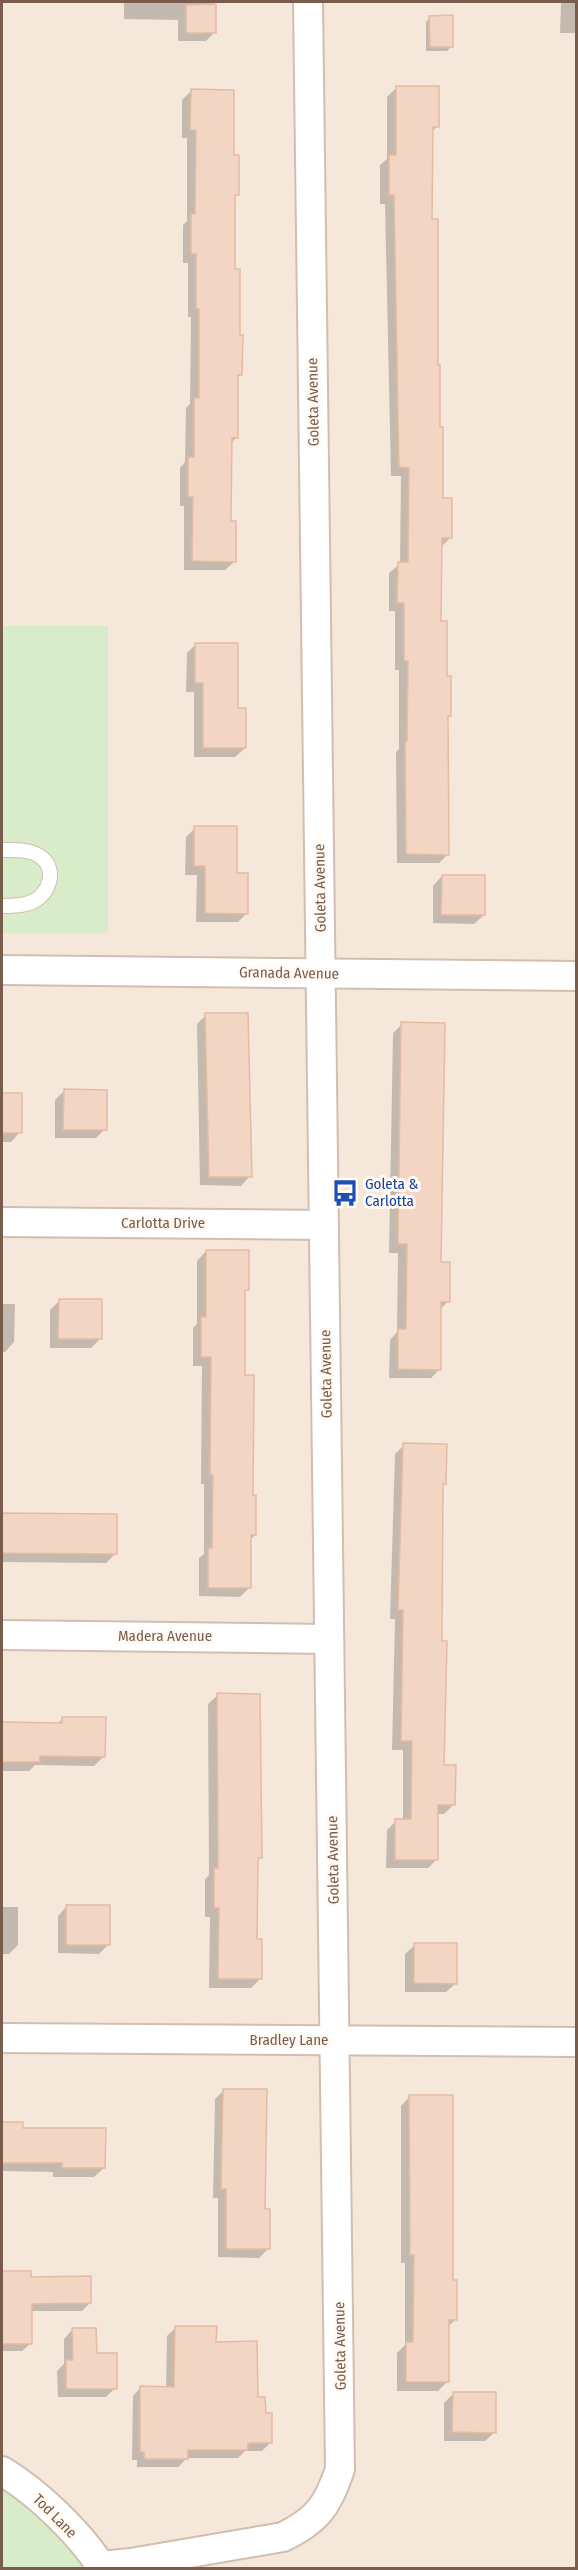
<svg xmlns="http://www.w3.org/2000/svg" width="578" height="2570" viewBox="0 0 578 2570" font-family="'Fira Sans Condensed',sans-serif">
	<style>
		.residential { fill: #f5e8da }
		.green { fill: #d8ecc9 }
		.shadow { fill: #0003 }
		.building { fill: #f3d5c3; stroke: #e6bba3; stroke-width: 1.5 }
		.lines { fill: none; stroke-linecap: round; stroke-linejoin: round }
		.lane-casing { stroke: #d1beb0; stroke-width: 16 }
		.street-casing { stroke: #d1beb0; stroke-width: 32 }
		.lane { stroke: #fff; stroke-width: 14 }
		.street { stroke: #fff; stroke-width: 28 }
		.labels { text-anchor: middle; stroke-width: 6; stroke-linejoin: round; paint-order: stroke }
		.street-label { font-size: 15px; fill: #7a5c4d; stroke: #fffaf3 }
		.transit-label { font-size: 15px; fill: #164399; stroke: #fffaf3; text-anchor: start }
	</style>
	<rect width="100%" height="100%" fill="#fdf6ec"/>
	<path class="residential" d="M2 2H576V2568H102L2 2471Z"/>
	<g class="green">
		<rect x="2" y="626" width="106" height="307"/>
		<path d="M2 2471 102 2568H2Z"/>
	</g>
	<g class="shadow">
		<path d="M124 2H214V33L206 41H178V20L124 19Z"/>
		<path d="M464 2H490L464 3Z"/>
		<path d="M547 2H576V33H560L561 3Z"/>
		<path d="M430 17 452 46 447 51H426V22Z"/>
		<path d="M396 88 438 126 431 132V220L441 499 451 537 441 547 439 622 450 716 447 719 448 854 439 863H397L396 752 399 749V670H395V611H389V573L400 564 401 476H391L385 204H380V165L387 159V97Z"/>
		<path d="M191 91 233 156 238 194 234 198 233 270 241 374 237 379 236 438 231 443 230 523 235 561 225 570H184V506H180V468L185 462 186 408 190 404 191 317H188V263H183V225L187 221V138H182V100Z"/>
		<path d="M196 644 237 709 245 748 235 757H194V692H186L187 653Z"/>
		<path d="M195 828 236 875 247 913 238 922H196L197 875H185L186 837Z"/>
		<path d="M442 876 484 915 474 924 433 923V886Z"/>
		<path d="M206 1015 250 1176 241 1186 200 1185 197 1024Z"/>
		<path d="M402 1024 448 1301 440 1310V1369L431 1378H389L390 1340 397 1332 398 1253H389L393 1033Z"/>
		<path d="M64 1091 105 1129 96 1138H55V1100Z"/>
		<path d="M2 1094 20 1095V1132L11 1142H2Z"/>
		<path d="M206 1251 247 1290 244 1293 243 1376 255 1535 250 1540V1587L240 1597 199 1596V1558L204 1554V1484H201L202 1366H193V1328L197 1324V1261Z"/>
		<path d="M59 1301 100 1339 91 1348H50V1310Z"/>
		<path d="M2 1304H15L14 1342 5 1352H2Z"/>
		<path d="M404 1445 445 1483 442 1486V1766L454 1804 444 1814H437V1859L428 1868H386L387 1830 396 1821H403V1750H392L395 1619H390L395 1454Z"/>
		<path d="M2 1515H115V1554L106 1563 2 1562Z"/>
		<path d="M218 1695 260 1857 256 1861 255 1940 260 1979 251 1988H209L210 1917H205V1879L209 1875 208 1704Z"/>
		<path d="M63 1718 104 1756 94 1766 35 1765 29 1771H2V1724H57Z"/>
		<path d="M67 1906 108 1945 99 1954 58 1953V1916Z"/>
		<path d="M2 1907H18V1945L9 1954H2Z"/>
		<path d="M415 1945 456 1983 446 1992H405V1954Z"/>
		<path d="M224 2090 263 2210 268 2249 259 2258 218 2257V2198H213L215 2099Z"/>
		<path d="M410 2096 451 2281 455 2320 448 2327 447 2382 438 2391H397V2353L405 2345V2263H401V2106Z"/>
		<path d="M2 2124H21V2130L104 2168 94 2177H53V2172L2 2171Z"/>
		<path d="M2 2273H30V2279L90 2303 82 2311H30V2344L22 2351H2Z"/>
		<path d="M175 2328 215 2343 256 2399 271 2442 262 2451H245L238 2458H187L178 2467H137V2460H132L133 2396 141 2387 166 2388 167 2336Z"/>
		<path d="M73 2329 95 2354 115 2388 106 2397H58L57 2371 64 2364V2339Z"/>
		<path d="M453 2394 495 2432 485 2441H444V2403Z"/>
	</g>
	<g class="building">
		<path d="M216 4V33H186V5Z"/>
		<path d="M453 15V47H430L429 16Z"/>
		<path d="M396 86H439V127H433L432 219H438V365H440V427H443V498H452V538H442L441 621H447V676H451V716H448L449 855 406 854 405 741H407L408 661H404V603H397L398 562H408L409 468 399 467 394 195H389V155H396Z"/>
		<path d="M191 89 234 90V155H239V195H235V269H240V335H243L242 375H238V438H232L231 521H236V562L192 561 193 497H188V457H194V398H199V309H196V254H191V214H195L196 130H190Z"/>
		<path d="M195 643H238V708H246V748H203V683H195Z"/>
		<path d="M194 826H237V873H248V914L205 913V866H194Z"/>
		<path d="M442 875H485V915H441Z"/>
		<path d="M205 1013H248L252 1177H209Z"/>
		<path d="M401 1022 445 1023 441 1262H450V1302H441V1370L398 1369V1329H406L407 1244H398Z"/>
		<path d="M64 1089 107 1090V1130H63Z"/>
		<rect x="2" y="1093" width="20" height="40"/>
		<path d="M206 1250H249V1290H245V1375H254L253 1495H256V1535H251V1588H208V1548H212L213 1475H210L211 1357H201V1317H206Z"/>
		<path d="M59 1299H102V1339H58Z"/>
		<path d="M403 1443 447 1444 446 1484H443L442 1641H447L444 1765H456L455 1805H438V1860H395V1819H411L412 1741H401L403 1610H398Z"/>
		<path d="M2 1513 117 1514V1554L2 1553Z"/>
		<path d="M217 1693 260 1694 262 1858H258L257 1939H262V1979H218L219 1908H214V1868H218Z"/>
		<path d="M62 1717H106L105 1757 40 1756V1762H2V1722L62 1723Z"/>
		<rect x="66" y="1905" width="44" height="40"/>
		<path d="M414 1943H457V1984L414 1983Z"/>
		<path d="M223 2089H267L265 2209H270V2249H226V2189H221Z"/>
		<path d="M409 2095H453V2280H457V2320H449V2382H406V2342H413L414 2255H410Z"/>
		<path d="M2 2122H23V2128H106L105 2168H62V2163H2Z"/>
		<path d="M2 2271H31V2277L91 2276V2303L32 2304V2344H2Z"/>
		<path d="M175 2326H217L216 2342 257 2341 258 2397H265L266 2413H272V2443H248V2450H188V2459H144V2452H140V2386L174 2387Z"/>
		<path d="M72 2328H96L97 2353H117V2389H66V2360H73Z"/>
		<path d="M453 2392H496V2433L452 2432Z"/>
	</g>
	<g class="lines">
		<defs>
			<path id="lane" d="M2 850C14 850 32 849 42 858 57 870 49 893 34 901 25 906 12 906 2 906"/>
			<g id="street">
				<path d="M2 970 576 976"/>
				<path d="M2 1222 324 1225"/>
				<path d="M2 1635 329 1639"/>
				<path d="M2 2038 576 2042"/>
				<path d="M2 2471C37 2492 80 2533 102 2568"/>
				<path d="M101 2566 131 2563 283 2537C318 2520 328 2505 340 2469L308 2"/>
			</g>
		</defs>
		<use href="#lane" class="lane-casing"/>
		<use href="#street" class="street-casing"/>
		<use href="#lane" class="lane"/>
		<use href="#street" class="street"/>
	</g>
	<defs>
		<symbol id="bus-bare" viewBox="-9 -9 18 18"><path d="M-5-6H5V4H4V6H2V4H-2V6H-4V4H-5ZM-3.5-4V0h7V-4ZM-3.5 1.2v1.5H-2V1.2ZM2 1.2v1.5H3.5V1.2Z" fill="#1a4fb4" stroke="#fffaf3" stroke-width="2.5" paint-order="stroke"/></symbol>
	</defs>
	<g fill-rule="evenodd">
		<use href="#bus-bare" x="326" y="1174" width="38" height="38"/>
	</g>
	<g class="labels">
		<g class="street-label">
			<text transform="translate(313 402) rotate(-91)" y="5">Goleta Avenue</text>
			<text transform="translate(320 888) rotate(-91)" y="5">Goleta Avenue</text>
			<text transform="translate(289 973) rotate(1)" y="5">Granada Avenue</text>
			<text x="163" y="1228">Carlotta Drive</text>
			<text transform="translate(326 1374) rotate(-91)" y="5">Goleta Avenue</text>
			<text x="165" y="1641">Madera Avenue</text>
			<text transform="translate(333 1860) rotate(-91)" y="5">Goleta Avenue</text>
			<text x="289" y="2045">Bradley Lane</text>
			<text transform="translate(340 2346) rotate(-91)" y="5">Goleta Avenue</text>
			<text transform="translate(55 2516) rotate(45)" y="5">Tod Lane</text>
		</g>
		<g class="transit-label">
			<text x="365" y="1189">Goleta &amp;<tspan x="365" dy="17">Carlotta</tspan></text>
		</g>
	</g>
	<rect width="578" height="2570" fill="none" stroke="#7a5c4d" stroke-width="6"/>
</svg>
